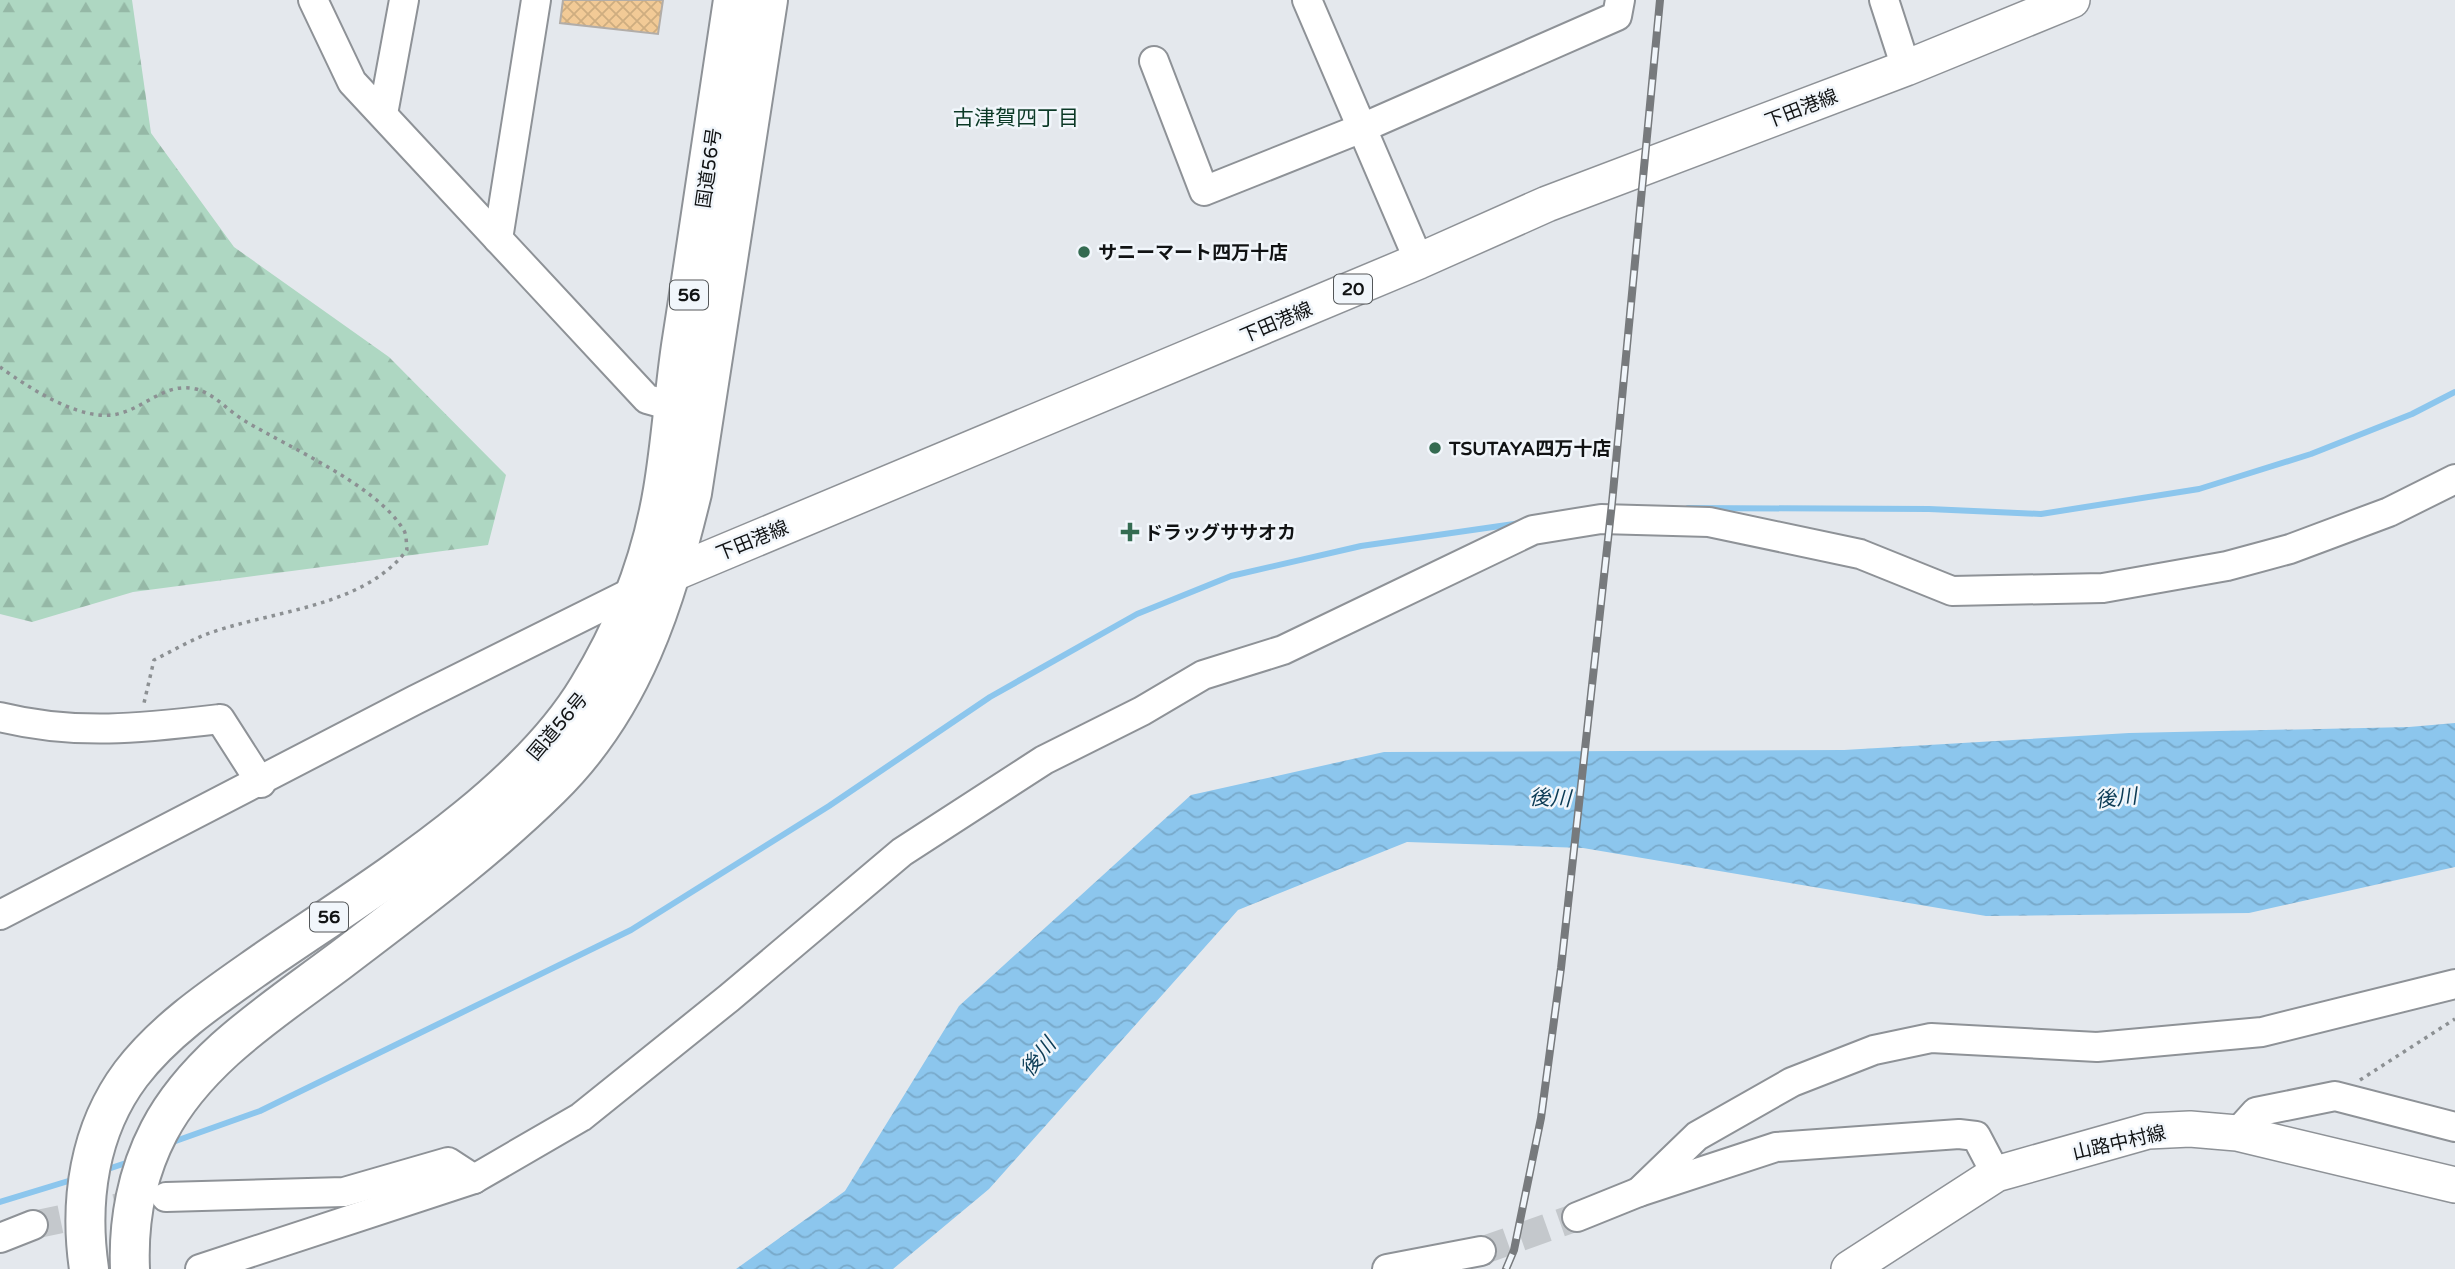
<svg xmlns="http://www.w3.org/2000/svg" width="2455" height="1269" viewBox="0 0 2455 1269" font-family="'Varela Round','Noto Sans JP',sans-serif">
	<style>
		.forest { fill: url(#forest-firs) }
		.water { fill: url(#water-waves) }
		.lines { fill: none; stroke-linecap: round; stroke-linejoin: round }
		.stream { stroke: #8cc6ed; stroke-width: 6 }
		.building { fill: url(#building-cross-hatch); stroke: #b2ada8; stroke-width: 2 }
		.minor-tunnel { stroke: #c4c8cc; stroke-width: 28; stroke-dasharray: 28 14; stroke-linecap: butt }
		.minor-casing { stroke: #8e9297; stroke-width: 32 }
		.major-casing { stroke: #8e9297; stroke-width: 38 }
		.highway-casing { stroke: #8e9297; stroke-width: 42 }
		.path { stroke: #8c9093; stroke-width: 3.5; stroke-dasharray: 3.5 5; stroke-linecap: butt }
		.minor { stroke: #fff; stroke-width: 28 }
		.major { stroke: #fff; stroke-width: 35 }
		.highway { stroke: #fff; stroke-width: 38 }
		.rail-casing { stroke: #777a7d; stroke-width: 8 }
		.rail { stroke: #f1f6fb; stroke-width: 5; stroke-dasharray: 16; stroke-linecap: butt }
		.poi-dot { fill: #346b51; stroke: #f1f6fb; stroke-width: 2.5 }
		.labels { text-anchor: middle; stroke-width: 5; stroke-linejoin: round; paint-order: stroke }
		.shield { fill: #f1f6fb; stroke: #545759; stroke-width: 2 }
		.shield-label { font-size: 18px; font-weight: bold; fill: #111314 }
		.street-label { font-size: 19px; fill: #111314; stroke: #f1f6fb }
		.poi-label { font-size: 19px; font-weight: bold; fill: #111314; stroke: #f1f6fb; text-anchor: start }
		.neighbourhood-label { font-size: 21px; fill: #0b3926; stroke: #f1f6fb }
		.water-label { font-size: 21px; font-style: italic; fill: #0b3b55; stroke: #f1f6fb }
	</style>
	<defs>
		<pattern id="forest-firs" width="22" height="20" patternUnits="userSpaceOnUse" patternTransform="scale(1.75)"><rect width="22" height="20" fill="#aed7c2"/><path d="M5 1l3.5 6h-7zM16 11l3.5 6h-7z" fill="#95b8a6"/></pattern>
		<pattern id="water-waves" width="16" height="10" patternUnits="userSpaceOnUse" patternTransform="scale(1.75)"><rect width="16" height="10" fill="#8cc6ed"/><path d="M0 5q4-4 8 0t8 0" fill="none" stroke="#78a9ca"/></pattern>
		<pattern id="building-cross-hatch" width="8" height="8" patternUnits="userSpaceOnUse" patternTransform="scale(1.75)"><rect width="8" height="8" fill="#f2ca96"/><path d="M0 0l8 8M0 8l8-8" fill="none" stroke="#cead80"/></pattern>
	</defs>
	<rect width="100%" height="100%" fill="#e4e8ed"/>
	<path class="forest" d="M0 0H132L151 133 234 247 389 357 506 475 488 545 133 592 32 622 0 614Z"/>
	<path class="water" d="M2455 723V867L2249 913 1986 916 1583 848 1407 842 1238 910 989 1189 893 1269H736L845 1191 959 1006 1191 795 1384 752 1844 750 2129 733 2409 727Z"/>
	<g class="lines">
		<g class="stream">
			<path d="M1688 508 1929 509 2041 514 2199 489 2311 454 2412 414 2455 392"/>
			<path d="M170 1143 260 1111 631 930 829 806 990 697 1137 614 1231 576 1361 546 1521 523"/>
			<path d="M102 1171 132 1161"/>
			<path d="M0 1202 75 1179"/>
		</g>
	</g>
	<path class="building" d="M563 0H663L658 34 560 23Z"/>
	<g class="lines">
		<g class="minor-tunnel">
			<path d="M33 1225 149 1201"/>
			<path d="M1481 1251 1577 1217"/>
		</g>
		<defs>
			<g id="minor">
				<path d="M313 0 352 82 647 399 672 406"/>
				<path d="M1307 0 1419 261"/>
				<path d="M1884 0 1906 68"/>
				<path d="M1154 61 1204 191 1362 128 1617 16 1620 0"/>
				<path d="M383 114 404 0"/>
				<path d="M498 239 536 0"/>
				<path d="M0 717C77 736 143 728 220 719L261 783"/>
				<path d="M0 915 415 700 638 589"/>
				<path d="M2237 1133 2256 1112 2335 1096 2455 1127"/>
				<path d="M1639 1192 1697 1136 1792 1082 1874 1050 1931 1038 2097 1047 2262 1032 2455 984"/>
				<path d="M166 1197 344 1192 448 1162 474 1179"/>
				<path d="M1577 1217 1639 1192 1776 1147 1959 1134 1976 1136 1996 1174"/>
				<path d="M0 1238 33 1225"/>
				<path d="M200 1269 474 1179 581 1117 729 998 902 852 1044 760 1142 711 1203 675 1283 650 1533 530 1601 519 1709 522 1860 554 1952 591 2103 588 2227 566 2290 549 2389 512 2455 479"/>
				<path d="M1387 1269 1481 1251"/>
			</g>
			<g id="major">
				<path d="M650 583 1419 261 1547 204 1906 68 2072 0"/>
				<path d="M1849 1269 1996 1174 2148 1131 2190 1129 2237 1133 2455 1185"/>
			</g>
			<g id="highway">
				<path d="M89 1269C79 1201 89 1130 131 1074 166 1028 218 994 265 961 371 888 521 799 588 688 626 626 651 562 663 490 671 443 674 394 681 346 699 231 716 116 733 0"/>
				<path d="M130 1269C128 1222 137 1173 159 1131 197 1058 274 1010 338 962 410 907 485 852 550 788 634 706 665 603 692 493L768 0"/>
			</g>
		</defs>
		<use href="#minor" class="minor-casing"/>
		<use href="#major" class="major-casing"/>
		<use href="#highway" class="highway-casing"/>
		<g class="path">
			<path d="M0 367C29 388 85 425 121 413 147 406 166 382 196 389 215 394 228 411 245 421 290 448 376 485 403 529 407 534 406 543 407 550 361 610 267 610 202 636 186 643 170 652 154 660L144 703"/>
			<path d="M2360 1080 2455 1019"/>
		</g>
		<use href="#minor" class="minor"/>
		<use href="#major" class="major"/>
		<use href="#highway" class="highway"/>
		<defs>
			<path id="rail" d="M1506 1269 1514 1250 1541 1118 1561 968 1612 503 1660 0"/>
		</defs>
		<use href="#rail" class="rail-casing"/>
		<use href="#rail" class="rail"/>
	</g>
	<g class="poi-dot">
		<circle cx="1084" cy="252" r="7"/>
		<circle cx="1435" cy="448" r="7"/>
		<path d="M1126.5 521.5h7v7h7v7h-7v7h-7v-7h-7v-7h7z"/>
	</g>
	<g class="labels">
		<g class="shield">
			<rect x="1334" y="274.5" width="38" height="29" rx="5"/>
			<rect x="670" y="280.5" width="38" height="29" rx="5"/>
			<rect x="310" y="902.5" width="38" height="29" rx="5"/>
		</g>
		<g class="shield-label">
			<text x="1353" y="295">20</text>
			<text x="689" y="301">56</text>
			<text x="329" y="923">56</text>
		</g>
		<g class="street-label">
			<text transform="translate(1801 108) rotate(-21)" y="7">下田港線</text>
			<text transform="translate(708 168) rotate(-82)" y="7">国道56号</text>
			<text transform="translate(1276 322) rotate(-23)" y="7">下田港線</text>
			<text transform="translate(752 540) rotate(-22)" y="7">下田港線</text>
			<text transform="translate(557 726) rotate(-50)" y="7">国道56号</text>
			<text transform="translate(2119 1142) rotate(-13)" y="7">山路中村線</text>
		</g>
		<g class="poi-label">
			<text x="1098" y="259">サニーマート四万十店</text>
			<text x="1449" y="455">TSUTAYA四万十店</text>
			<text x="1144" y="539">ドラッグササオカ</text>
		</g>
		<g class="neighbourhood-label">
			<text x="1016" y="125">古津賀四丁目</text>
		</g>
		<g class="water-label">
			<text transform="translate(1550 798) rotate(2)" y="7">後川</text>
			<text transform="translate(2116 798) rotate(-6)" y="7">後川</text>
			<text transform="translate(1038 1057) rotate(-51)" y="7">後川</text>
		</g>
	</g>
</svg>
